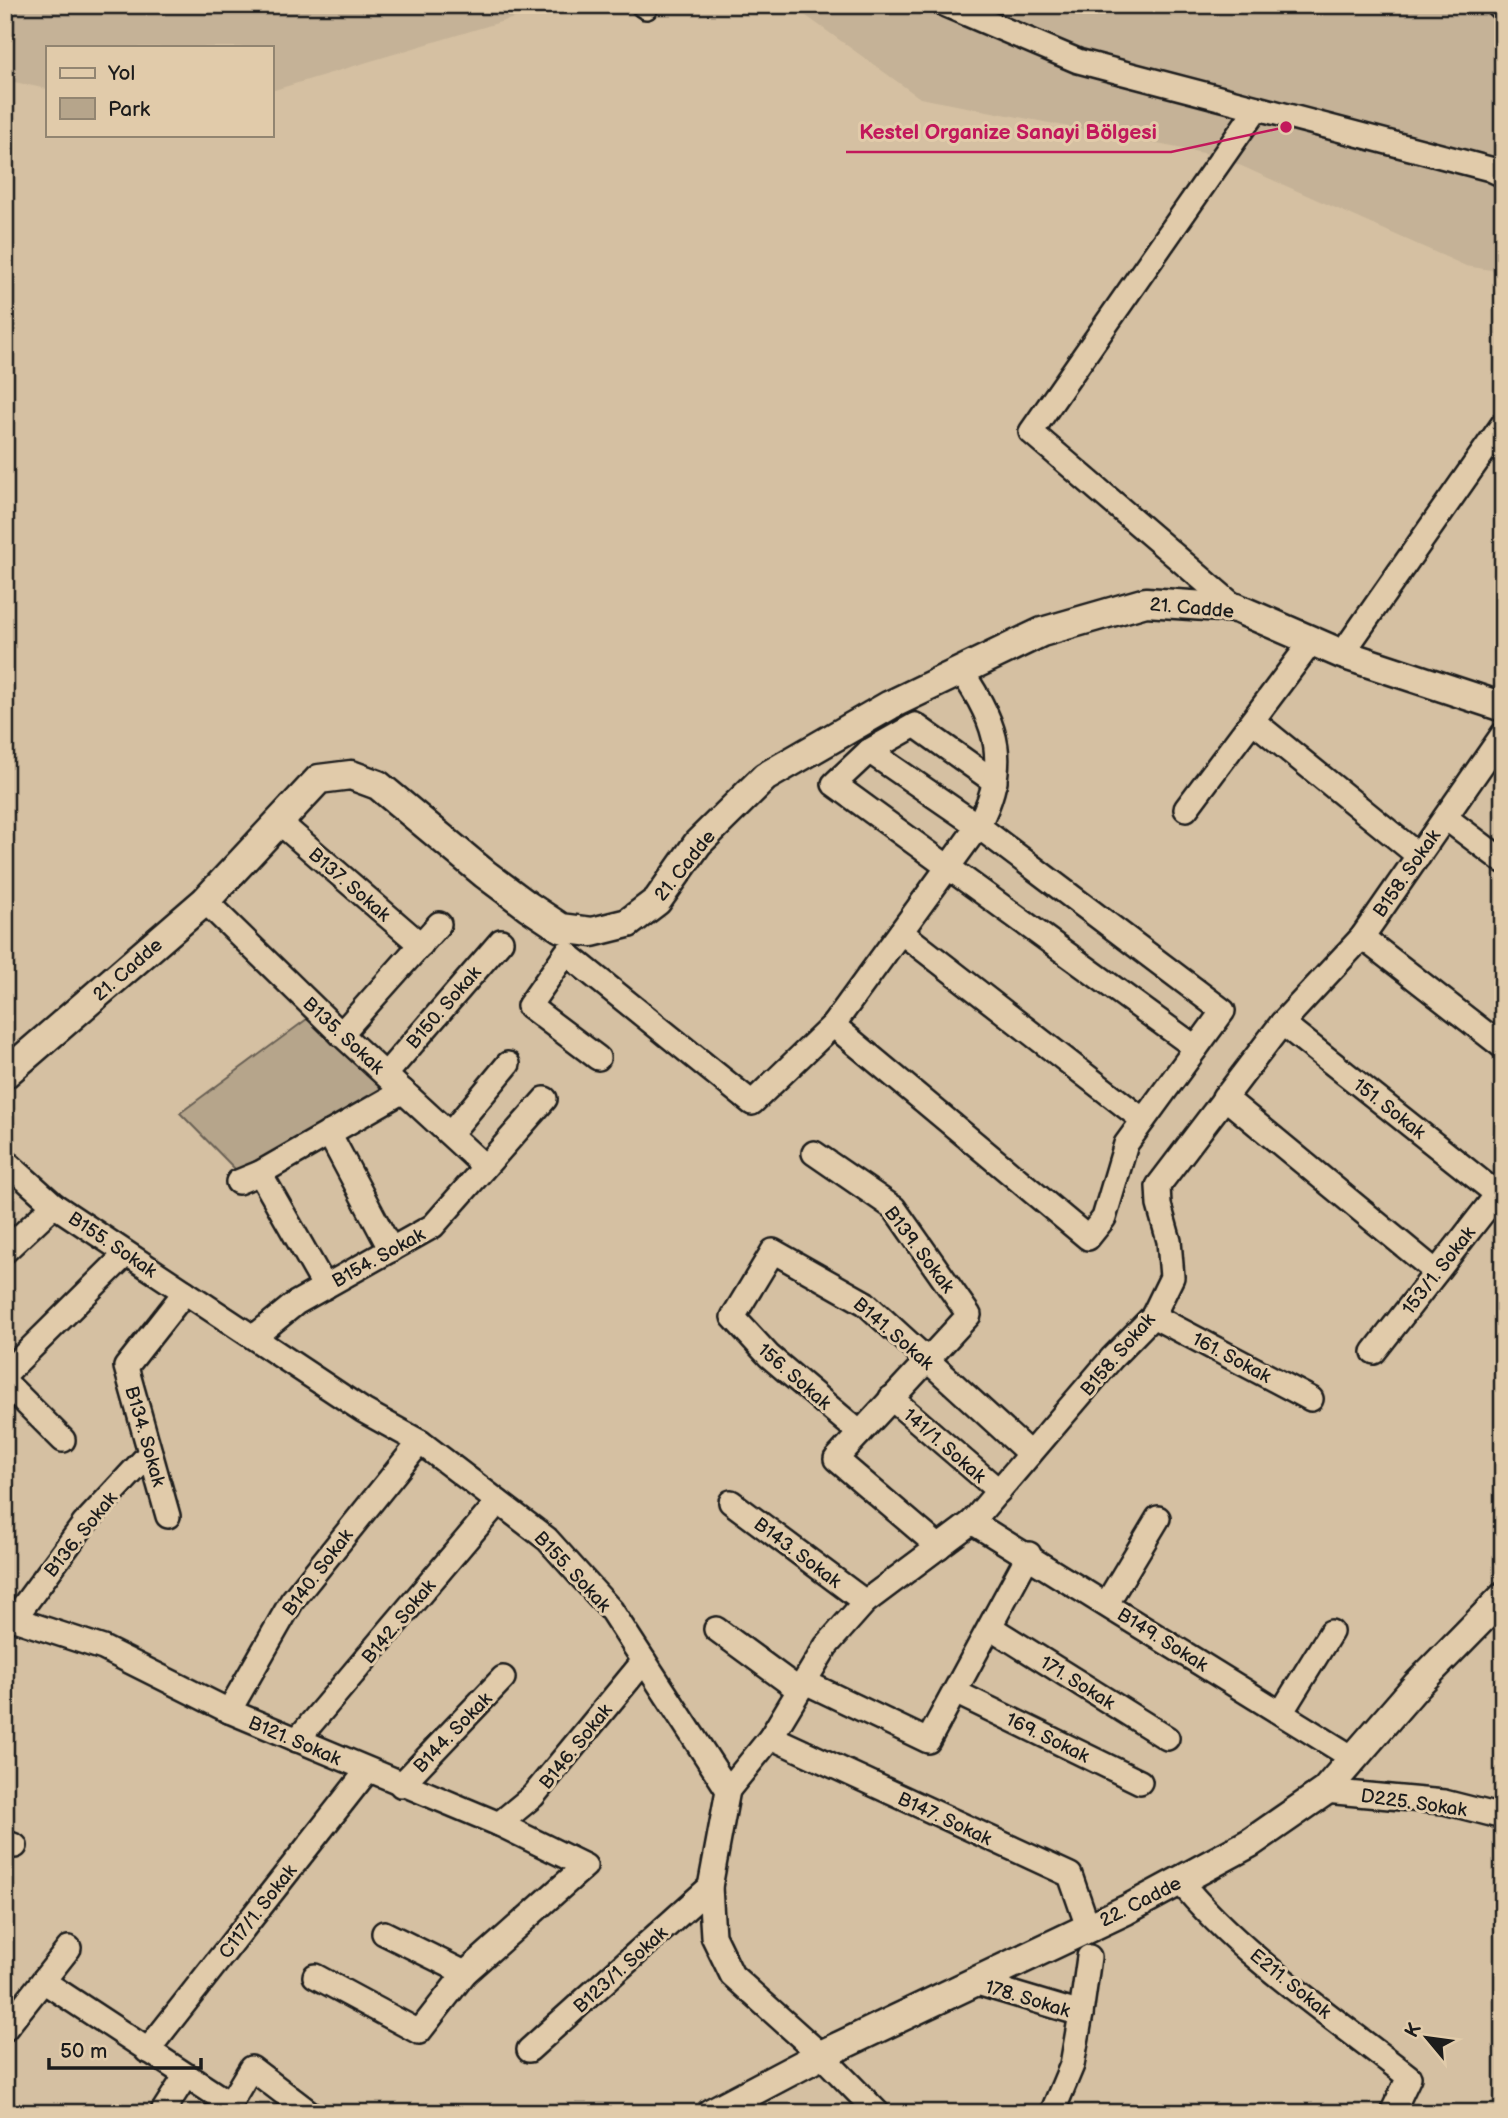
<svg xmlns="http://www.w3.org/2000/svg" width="1508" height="2118" viewBox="0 0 1508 2118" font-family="'Balsamiq Sans',sans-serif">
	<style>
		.built { fill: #c5b297 }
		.green { fill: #b6a58b; stroke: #696054; stroke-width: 2 }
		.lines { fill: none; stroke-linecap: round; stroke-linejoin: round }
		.minor-casing { stroke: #1c1c1c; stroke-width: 28 }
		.major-casing { stroke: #1c1c1c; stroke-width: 33 }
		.minor { stroke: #e1cbaa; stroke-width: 23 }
		.major { stroke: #e1cbaa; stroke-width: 28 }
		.labels { text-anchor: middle; stroke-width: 6; stroke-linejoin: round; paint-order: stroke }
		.street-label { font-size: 19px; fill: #1c1c1c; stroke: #e1cbaa }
		.leader { fill: none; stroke: #c2185b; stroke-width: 2.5 }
		.callout-dot { fill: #c2185b; stroke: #e1cbaa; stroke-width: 2.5 }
		.callout-label { font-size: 21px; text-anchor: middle; font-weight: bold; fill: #c2185b; stroke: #e1cbaa; stroke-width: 6; stroke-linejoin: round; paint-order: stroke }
	</style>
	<rect width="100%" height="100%" fill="#d5c0a2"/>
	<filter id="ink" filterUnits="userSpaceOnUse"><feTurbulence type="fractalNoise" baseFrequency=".0143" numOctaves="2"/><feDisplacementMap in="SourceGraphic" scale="14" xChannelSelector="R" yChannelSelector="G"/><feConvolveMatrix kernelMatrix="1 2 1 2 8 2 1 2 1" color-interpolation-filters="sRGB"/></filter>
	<g filter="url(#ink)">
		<g class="built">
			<path d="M5 5H557L271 91V47H47V89L5 80Z"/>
			<path d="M791 5H1503V272L1466 266 1219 156 920 98Z"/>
		</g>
		<path class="green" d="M311 1016 387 1091 239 1173 180 1113Z"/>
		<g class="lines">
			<defs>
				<g id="minor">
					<path d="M643 5 646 7"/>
					<path d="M946 5 1078 61 1490 169 1503 175"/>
					<path d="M1236 608 1031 432 1257 108"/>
					<path d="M1342 654 1503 424"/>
					<path d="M1253 721 1419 856"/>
					<path d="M995 782 915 725 869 751 834 784 1196 1048"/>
					<path d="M1186 809 1312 641"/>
					<path d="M1446 818 1503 861"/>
					<path d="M279 822 421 945"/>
					<path d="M205 901 341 1034 484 1166"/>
					<path d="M901 932 1143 1120"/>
					<path d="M1362 937 1503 1047"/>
					<path d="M1282 1023 1497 1194"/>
					<path d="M833 1025 1088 1238 1104 1218 1126 1144 1223 1011 978 826 869 751"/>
					<path d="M341 1034 439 924"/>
					<path d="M598 1058 529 1006 566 953 752 1103 833 1025 978 826C1010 765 999 725 961 671"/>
					<path d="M386 1074 501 941"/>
					<path d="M1224 1097 1436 1272"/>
					<path d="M329 1133 391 1250"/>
					<path d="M450 1134 508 1064"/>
					<path d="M814 1153 894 1208 969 1315 836 1459 939 1547"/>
					<path d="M5 1161 54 1205 364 1411 420 1442 547 1539 611 1610 728 1790 710 1887 713 1936 732 1975 821 2055 878 2113"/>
					<path d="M260 1173 325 1287"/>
					<path d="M238 1182 260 1173 403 1091"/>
					<path d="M5 1251 54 1205"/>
					<path d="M1153 1316 1311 1399"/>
					<path d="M254 1337 296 1303 433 1226 545 1099"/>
					<path d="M1374 1352 1503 1187"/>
					<path d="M5 1374 125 1255"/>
					<path d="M5 1382 63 1440"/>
					<path d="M891 1398 999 1491"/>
					<path d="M860 1433 769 1356 733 1317 773 1251 865 1303 1030 1454"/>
					<path d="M731 1502 865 1602"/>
					<path d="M168 1516 126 1367 185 1292"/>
					<path d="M972 1522 1353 1758"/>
					<path d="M1107 1603 1158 1518"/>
					<path d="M5 1616 103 1648 229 1711 499 1824 585 1866 465 1973 419 2032 315 1976"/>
					<path d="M14 1619 84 1524 150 1453"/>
					<path d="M990 1627 1167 1738"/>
					<path d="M716 1629 799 1690"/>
					<path d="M805 1682 928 1741 1029 1554"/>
					<path d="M955 1692 1140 1782"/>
					<path d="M229 1711 292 1601 420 1442"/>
					<path d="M1281 1713 1331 1632"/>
					<path d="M771 1737 1070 1875 1088 1927"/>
					<path d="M297 1740 498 1502"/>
					<path d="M401 1785 503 1678"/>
					<path d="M728 1790 771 1737 826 1646 865 1602 972 1522 1112 1358 1153 1316 1172 1277 1169 1241 1159 1205 1158 1186 1282 1023 1362 937 1503 734"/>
					<path d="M1325 1791 1444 1802 1503 1817"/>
					<path d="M499 1824 533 1796 644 1661"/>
					<path d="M5 1842 15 1846"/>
					<path d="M1180 1881C1237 1953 1336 2019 1409 2077L1392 2113"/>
					<path d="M384 1933 465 1973"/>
					<path d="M43 1981 230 2104"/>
					<path d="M974 1982 1081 2014 1072 2065 1052 2113"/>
					<path d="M1081 2014 1089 1957"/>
					<path d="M5 2029 69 1948"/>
					<path d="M529 2050 710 1887"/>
					<path d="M147 2051 367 1771"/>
					<path d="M162 2113 185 2077"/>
					<path d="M224 2113 251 2068 310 2113"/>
				</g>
				<g id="major">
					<path d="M1501 5 1503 6"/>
					<path d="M5 1074 205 901 319 779 351 775 378 785 485 874 528 906 561 928 592 932 628 923 657 901 698 843 765 777 890 705 1042 632 1146 602 1236 608 1342 654 1503 707"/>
					<path d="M711 2113 821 2055 1126 1910 1250 1843 1325 1791 1417 1685 1503 1597"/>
				</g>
			</defs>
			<use href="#minor" class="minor-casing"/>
			<use href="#major" class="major-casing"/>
			<use href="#minor" class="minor"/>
			<use href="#major" class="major"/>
		</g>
	</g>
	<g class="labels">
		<g class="street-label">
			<text transform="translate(1192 607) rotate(5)" y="7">21. Cadde</text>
			<text transform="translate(684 865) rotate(-51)" y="7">21. Cadde</text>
			<text transform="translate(1406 873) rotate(-55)" y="7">B158. Sokak</text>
			<text transform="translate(350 884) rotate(41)" y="7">B137. Sokak</text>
			<text transform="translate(127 969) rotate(-41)" y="7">21. Cadde</text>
			<text transform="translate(443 1007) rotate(-49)" y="7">B150. Sokak</text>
			<text transform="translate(344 1035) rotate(43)" y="7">B135. Sokak</text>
			<text transform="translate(1390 1108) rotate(38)" y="7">151. Sokak</text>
			<text transform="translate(113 1244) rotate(34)" y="7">B155. Sokak</text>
			<text transform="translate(920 1249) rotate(53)" y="7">B139. Sokak</text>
			<text transform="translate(378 1257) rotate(-29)" y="7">B154. Sokak</text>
			<text transform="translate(1438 1270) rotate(-52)" y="7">153/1. Sokak</text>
			<text transform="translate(894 1333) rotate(41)" y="7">B141. Sokak</text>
			<text transform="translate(1117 1354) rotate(-49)" y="7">B158. Sokak</text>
			<text transform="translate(1232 1357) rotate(28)" y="7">161. Sokak</text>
			<text transform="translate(795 1376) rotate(41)" y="7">156. Sokak</text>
			<text transform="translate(146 1436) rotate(74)" y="7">B134. Sokak</text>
			<text transform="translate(945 1445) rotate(41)" y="7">141/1. Sokak</text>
			<text transform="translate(80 1534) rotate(-51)" y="7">B136. Sokak</text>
			<text transform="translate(798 1552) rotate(37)" y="7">B143. Sokak</text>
			<text transform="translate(573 1571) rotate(47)" y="7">B155. Sokak</text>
			<text transform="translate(317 1572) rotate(-53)" y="7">B140. Sokak</text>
			<text transform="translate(398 1621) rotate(-50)" y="7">B142. Sokak</text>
			<text transform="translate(1163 1639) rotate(32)" y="7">B149. Sokak</text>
			<text transform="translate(1078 1682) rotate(32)" y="7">171. Sokak</text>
			<text transform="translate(452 1732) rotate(-46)" y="7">B144. Sokak</text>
			<text transform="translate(1048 1737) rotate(26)" y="7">169. Sokak</text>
			<text transform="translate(295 1740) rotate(23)" y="7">B121. Sokak</text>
			<text transform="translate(575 1746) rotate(-51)" y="7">B146. Sokak</text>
			<text transform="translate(1414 1802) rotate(8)" y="7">D225. Sokak</text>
			<text transform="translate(945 1818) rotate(25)" y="7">B147. Sokak</text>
			<text transform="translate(1140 1901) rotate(-27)" y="7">22. Cadde</text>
			<text transform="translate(257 1911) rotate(-52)" y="7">C117/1. Sokak</text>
			<text transform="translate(620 1969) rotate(-42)" y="7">B123/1. Sokak</text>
			<text transform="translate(1291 1983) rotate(39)" y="7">E211. Sokak</text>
			<text transform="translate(1028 1998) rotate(17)" y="7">178. Sokak</text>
		</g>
	</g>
	<path class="leader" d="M1286 127L1171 152H846"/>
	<circle class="callout-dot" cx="1286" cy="127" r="7"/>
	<g class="callout-label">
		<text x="1008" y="139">Kestel Organize Sanayi Bölgesi</text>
	</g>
	<rect width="1508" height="2118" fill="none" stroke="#e1cbaa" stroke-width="28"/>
	<rect x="14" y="14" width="1480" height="2090" fill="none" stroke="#1c1c1c" stroke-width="2.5" filter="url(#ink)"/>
	<rect x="46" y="46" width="228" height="91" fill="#e1cbaa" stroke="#928571" stroke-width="2"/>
	<rect x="60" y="68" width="35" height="10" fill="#e1cbaa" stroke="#928571" stroke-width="2"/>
	<text x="108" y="80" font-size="21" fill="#1c1c1c">Yol</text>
	<rect x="60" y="98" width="35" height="21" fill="#b6a58b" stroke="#928571" stroke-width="2"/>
	<text x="108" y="116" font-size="21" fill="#1c1c1c">Park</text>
	<g transform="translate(1427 2038) rotate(299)" stroke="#e1cbaa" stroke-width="5" paint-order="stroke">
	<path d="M0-5L12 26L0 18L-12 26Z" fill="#1c1c1c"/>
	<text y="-10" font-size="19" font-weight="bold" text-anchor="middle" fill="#1c1c1c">K</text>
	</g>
	<path d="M49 2058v10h152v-10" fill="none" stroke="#1c1c1c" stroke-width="3.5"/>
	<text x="60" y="2058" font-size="21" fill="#1c1c1c" stroke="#e1cbaa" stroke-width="5" paint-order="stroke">50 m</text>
</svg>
